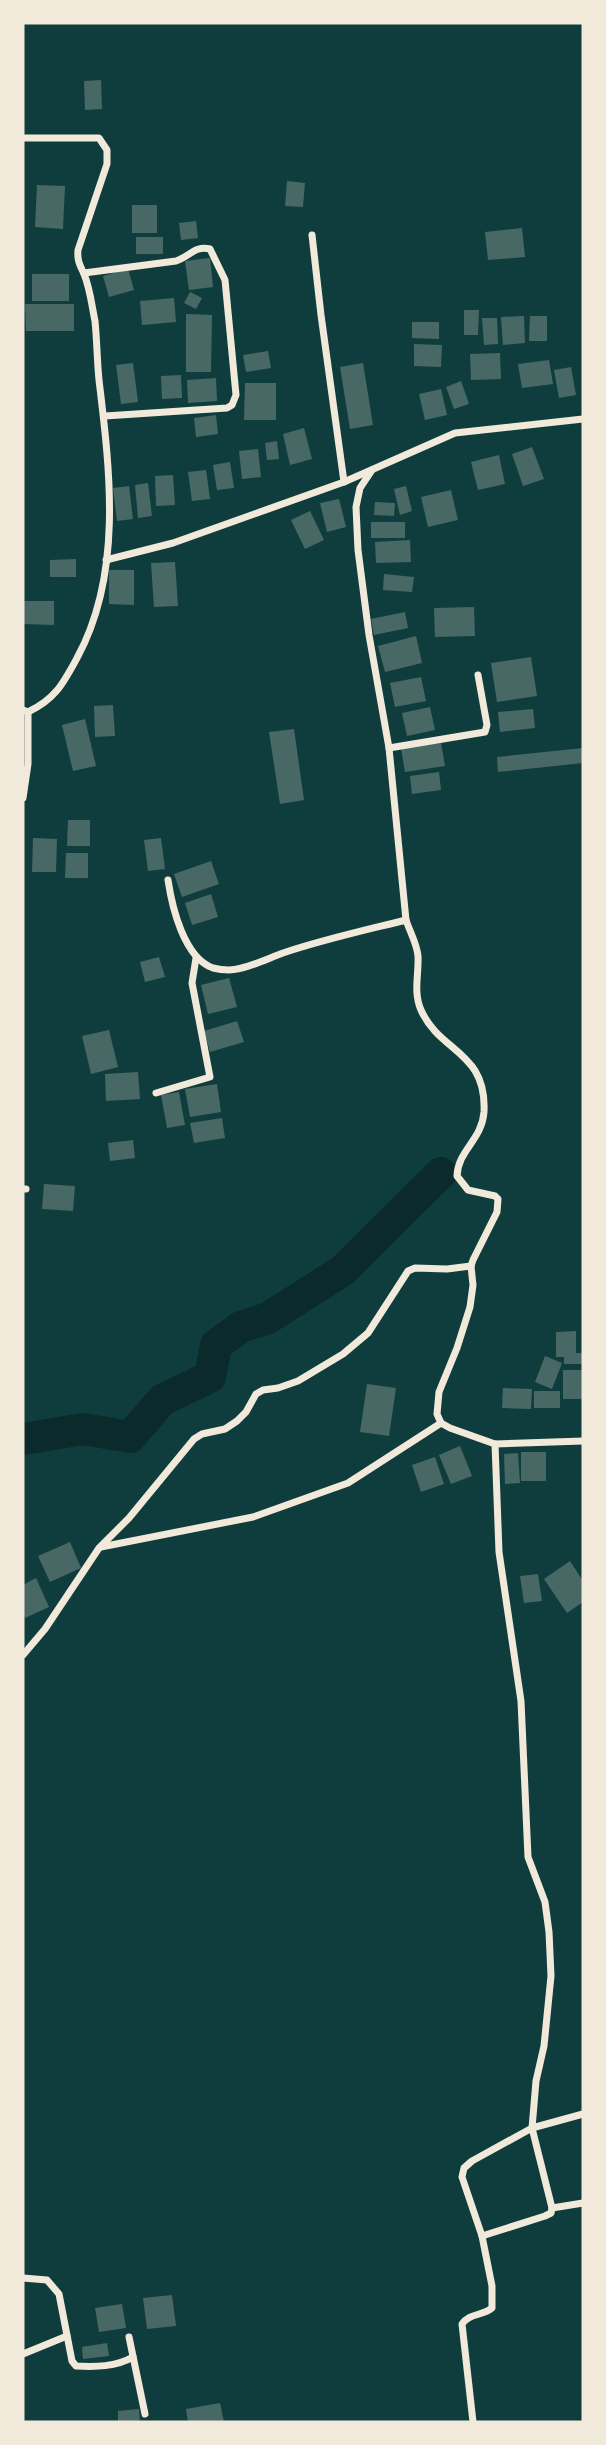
<svg xmlns="http://www.w3.org/2000/svg" width="606" height="2445" viewBox="0 0 606 2445" font-family="Lato,sans-serif">
	<style>
		.lines { fill: none; stroke-linecap: round; stroke-linejoin: round }
		.river { stroke: #0a2a2b; stroke-width: 32 }
		.building { fill: #486865 }
		.minor { stroke: #f1e9da; stroke-width: 7 }
	</style>
	<rect width="100%" height="100%" fill="#0f3d3e"/>
	<g class="lines">
		<path class="river" d="M23 1439 83 1429 130 1437 162 1400 210 1377 216 1345 241 1327 268 1318 342 1271 441 1173"/>
	</g>
	<g class="building">
		<path d="M101 80 102 109 85 110 84 81Z"/>
		<path d="M287 181 305 183 303 207 285 206Z"/>
		<path d="M37 185 65 186 63 229 35 227Z"/>
		<rect x="132" y="205" width="25" height="28"/>
		<path d="M196 221 198 238 181 240 179 223Z"/>
		<path d="M522 228 525 257 488 260 485 232Z"/>
		<rect x="136" y="237" width="27" height="17"/>
		<path d="M210 258 213 287 189 290 185 261Z"/>
		<path d="M128 269 134 290 109 297 103 276Z"/>
		<rect x="32" y="274" width="37" height="27"/>
		<path d="M190 292 202 298 196 309 184 303Z"/>
		<path d="M174 298 176 322 142 325 140 301Z"/>
		<path d="M25 304H74V331H26Z"/>
		<path d="M464 310H479L478 335H464Z"/>
		<path d="M186 314 212 315 211 372H186Z"/>
		<path d="M524 316 525 343 503 345 501 317Z"/>
		<path d="M530 316H547V341H529Z"/>
		<path d="M482 318H497L498 344 484 345Z"/>
		<path d="M412 322H439V339L412 338Z"/>
		<path d="M414 344 442 345 441 367 414 366Z"/>
		<path d="M268 351 271 368 246 372 243 355Z"/>
		<path d="M500 353 501 379 471 380 470 354Z"/>
		<path d="M549 360 553 384 522 388 518 364Z"/>
		<path d="M133 363 138 402 121 404 116 365Z"/>
		<path d="M363 363 373 425 350 429 340 367Z"/>
		<path d="M571 367 576 395 559 398 554 370Z"/>
		<path d="M181 375 182 398 162 399 161 376Z"/>
		<path d="M216 378 217 401 188 403 187 380Z"/>
		<path d="M461 381 469 404 454 409 446 387Z"/>
		<path d="M245 383H276V420H244Z"/>
		<path d="M441 389 447 415 425 420 419 394Z"/>
		<path d="M216 415 218 434 196 437 194 418Z"/>
		<path d="M304 428 312 459 290 465 283 434Z"/>
		<path d="M277 441 279 459 267 460 265 443Z"/>
		<path d="M532 447 544 479 523 486 512 454Z"/>
		<path d="M258 449 261 477 242 479 239 451Z"/>
		<path d="M499 455 505 484 478 490 471 462Z"/>
		<path d="M230 462 234 488 217 490 213 465Z"/>
		<path d="M206 470 210 499 192 501 188 472Z"/>
		<path d="M173 475 175 505 156 506 155 476Z"/>
		<path d="M148 483 152 516 138 518 135 485Z"/>
		<path d="M129 486 133 519 117 521 113 488Z"/>
		<path d="M406 486 412 511 400 515 394 489Z"/>
		<path d="M451 490 458 520 428 527 421 497Z"/>
		<path d="M339 499 346 527 327 532 320 503Z"/>
		<path d="M375 502 395 503 394 516 374 515Z"/>
		<path d="M310 511 324 540 305 549 291 520Z"/>
		<rect x="371" y="522" width="34" height="16"/>
		<path d="M410 540 411 562 376 563 375 542Z"/>
		<path d="M76 559V577H50V560Z"/>
		<path d="M175 562 178 606 154 607 151 563Z"/>
		<path d="M109 570H134V605L109 604Z"/>
		<path d="M384 574 414 577 412 592 383 590Z"/>
		<path d="M23 601H54V625L23 624Z"/>
		<path d="M474 607 475 636 435 637 434 608Z"/>
		<path d="M405 612 408 628 374 635 371 619Z"/>
		<path d="M416 636 422 663 385 672 378 646Z"/>
		<path d="M531 657 537 696 497 702 491 663Z"/>
		<path d="M421 677 426 701 395 707 390 683Z"/>
		<path d="M113 705 115 736 95 737 94 706Z"/>
		<path d="M430 707 435 730 407 736 402 713Z"/>
		<path d="M533 709 535 728 500 732 498 712Z"/>
		<path d="M85 719 96 766 73 771 62 725Z"/>
		<path d="M294 729 304 800 280 804 269 732Z"/>
		<path d="M441 743 445 766 405 772 401 748Z"/>
		<path d="M583 748V763L498 772 497 757Z"/>
		<path d="M439 772 441 790 412 794 410 776Z"/>
		<path d="M68 820H90V846H67Z"/>
		<path d="M33 838 57 839 56 872H32Z"/>
		<path d="M161 838 165 869 148 871 144 840Z"/>
		<path d="M66 853H88V878H65Z"/>
		<path d="M211 861 219 884 182 897 174 874Z"/>
		<path d="M211 894 218 917 192 925 185 903Z"/>
		<path d="M159 957 165 977 145 982 140 962Z"/>
		<path d="M229 978 237 1007 208 1014 201 985Z"/>
		<path d="M237 1021 244 1042 210 1052 204 1031Z"/>
		<path d="M109 1030 118 1067 91 1074 82 1036Z"/>
		<path d="M138 1072 140 1099 106 1101 105 1074Z"/>
		<path d="M217 1084 221 1112 190 1117 185 1089Z"/>
		<path d="M179 1092 185 1125 167 1128 161 1095Z"/>
		<path d="M222 1118 225 1138 194 1143 190 1123Z"/>
		<path d="M133 1140 135 1158 110 1161 108 1143Z"/>
		<path d="M44 1184 75 1186 73 1211 42 1209Z"/>
		<path d="M576 1331V1353H583V1364H564V1357H556V1332Z"/>
		<path d="M545 1356 562 1363 552 1389 535 1382Z"/>
		<rect x="563" y="1370" width="20" height="29"/>
		<path d="M367 1384 396 1388 389 1436 360 1432Z"/>
		<path d="M503 1388 532 1389 531 1409 502 1408Z"/>
		<rect x="534" y="1391" width="26" height="17"/>
		<path d="M460 1446 472 1476 451 1484 439 1455Z"/>
		<rect x="521" y="1452" width="25" height="29"/>
		<path d="M518 1453 520 1483 505 1484 504 1454Z"/>
		<path d="M435 1457 444 1484 421 1492 412 1465Z"/>
		<path d="M70 1542 81 1568 50 1582 38 1556Z"/>
		<path d="M570 1561 583 1581V1602L567 1613 544 1579Z"/>
		<path d="M538 1574 542 1601 524 1603 520 1576Z"/>
		<path d="M36 1578 49 1607 25 1618 23 1614V1585Z"/>
		<path d="M172 2295 176 2326 147 2329 143 2298Z"/>
		<path d="M122 2304 126 2328 99 2332 95 2308Z"/>
		<path d="M107 2343 109 2356 83 2359 82 2347Z"/>
		<path d="M220 2403 224 2422H188L186 2409Z"/>
		<path d="M139 2409 140 2422H118V2411Z"/>
	</g>
	<g class="lines">
		<g class="minor">
			<path d="M23 138H99L107 150V164L78 250C77 261 80 265 84 274 90 288 92 307 95 321 97 341 97 360 99 380 110 471 123 574 77 658 63 684 55 699 28 712L23 710"/>
			<path d="M312 235 321 315 344 482"/>
			<path d="M84 273 176 261C189 257 195 245 210 249L225 280 236 395 232 405 227 408 105 416"/>
			<path d="M372 470 360 488 356 507 358 550 369 635 389 748 406 920"/>
			<path d="M106 560 173 543 344 482 455 433 583 419"/>
			<path d="M389 748 485 732 487 725 478 675"/>
			<path d="M23 798 28 764V712"/>
			<path d="M168 880C172 907 184 958 213 968 217 969 225 970 229 970 248 969 268 958 286 952 325 939 366 930 406 920 410 932 417 944 418 956 419 974 413 992 421 1010 440 1053 487 1051 484 1112 482 1140 458 1150 457 1176L468 1190 495 1196 498 1199 497 1212 473 1260 471 1266 473 1285 470 1307 457 1348 439 1392 437 1414 441 1423 450 1428 495 1444 583 1441"/>
			<path d="M156 1093 210 1077 192 983 196 958"/>
			<path d="M23 1189H26"/>
			<path d="M101 1547 253 1517 348 1483 441 1423"/>
			<path d="M23 1655 45 1629 99 1548 129 1518 194 1439 202 1434 225 1429 237 1421 246 1412 256 1394 263 1390 278 1388 298 1381 343 1354 368 1333 408 1271 415 1268 447 1269 471 1266"/>
			<path d="M552 2208 583 2203"/>
			<path d="M482 2236 462 2177 464 2168 472 2161 532 2128 583 2114"/>
			<path d="M23 2278 47 2280 59 2294 72 2361 76 2366C95 2367 116 2367 133 2357"/>
			<path d="M129 2337 145 2414"/>
			<path d="M23 2354 67 2336"/>
			<path d="M473 2422 462 2324C470 2313 482 2316 492 2308V2286L482 2236 545 2216 551 2213 552 2208 532 2128 536 2081 544 2046 551 1976 549 1932 545 1902 528 1857 521 1701 499 1552 495 1444"/>
		</g>
	</g>
	<rect width="606" height="2445" fill="none" stroke="#f1e9da" stroke-width="49"/>
</svg>
